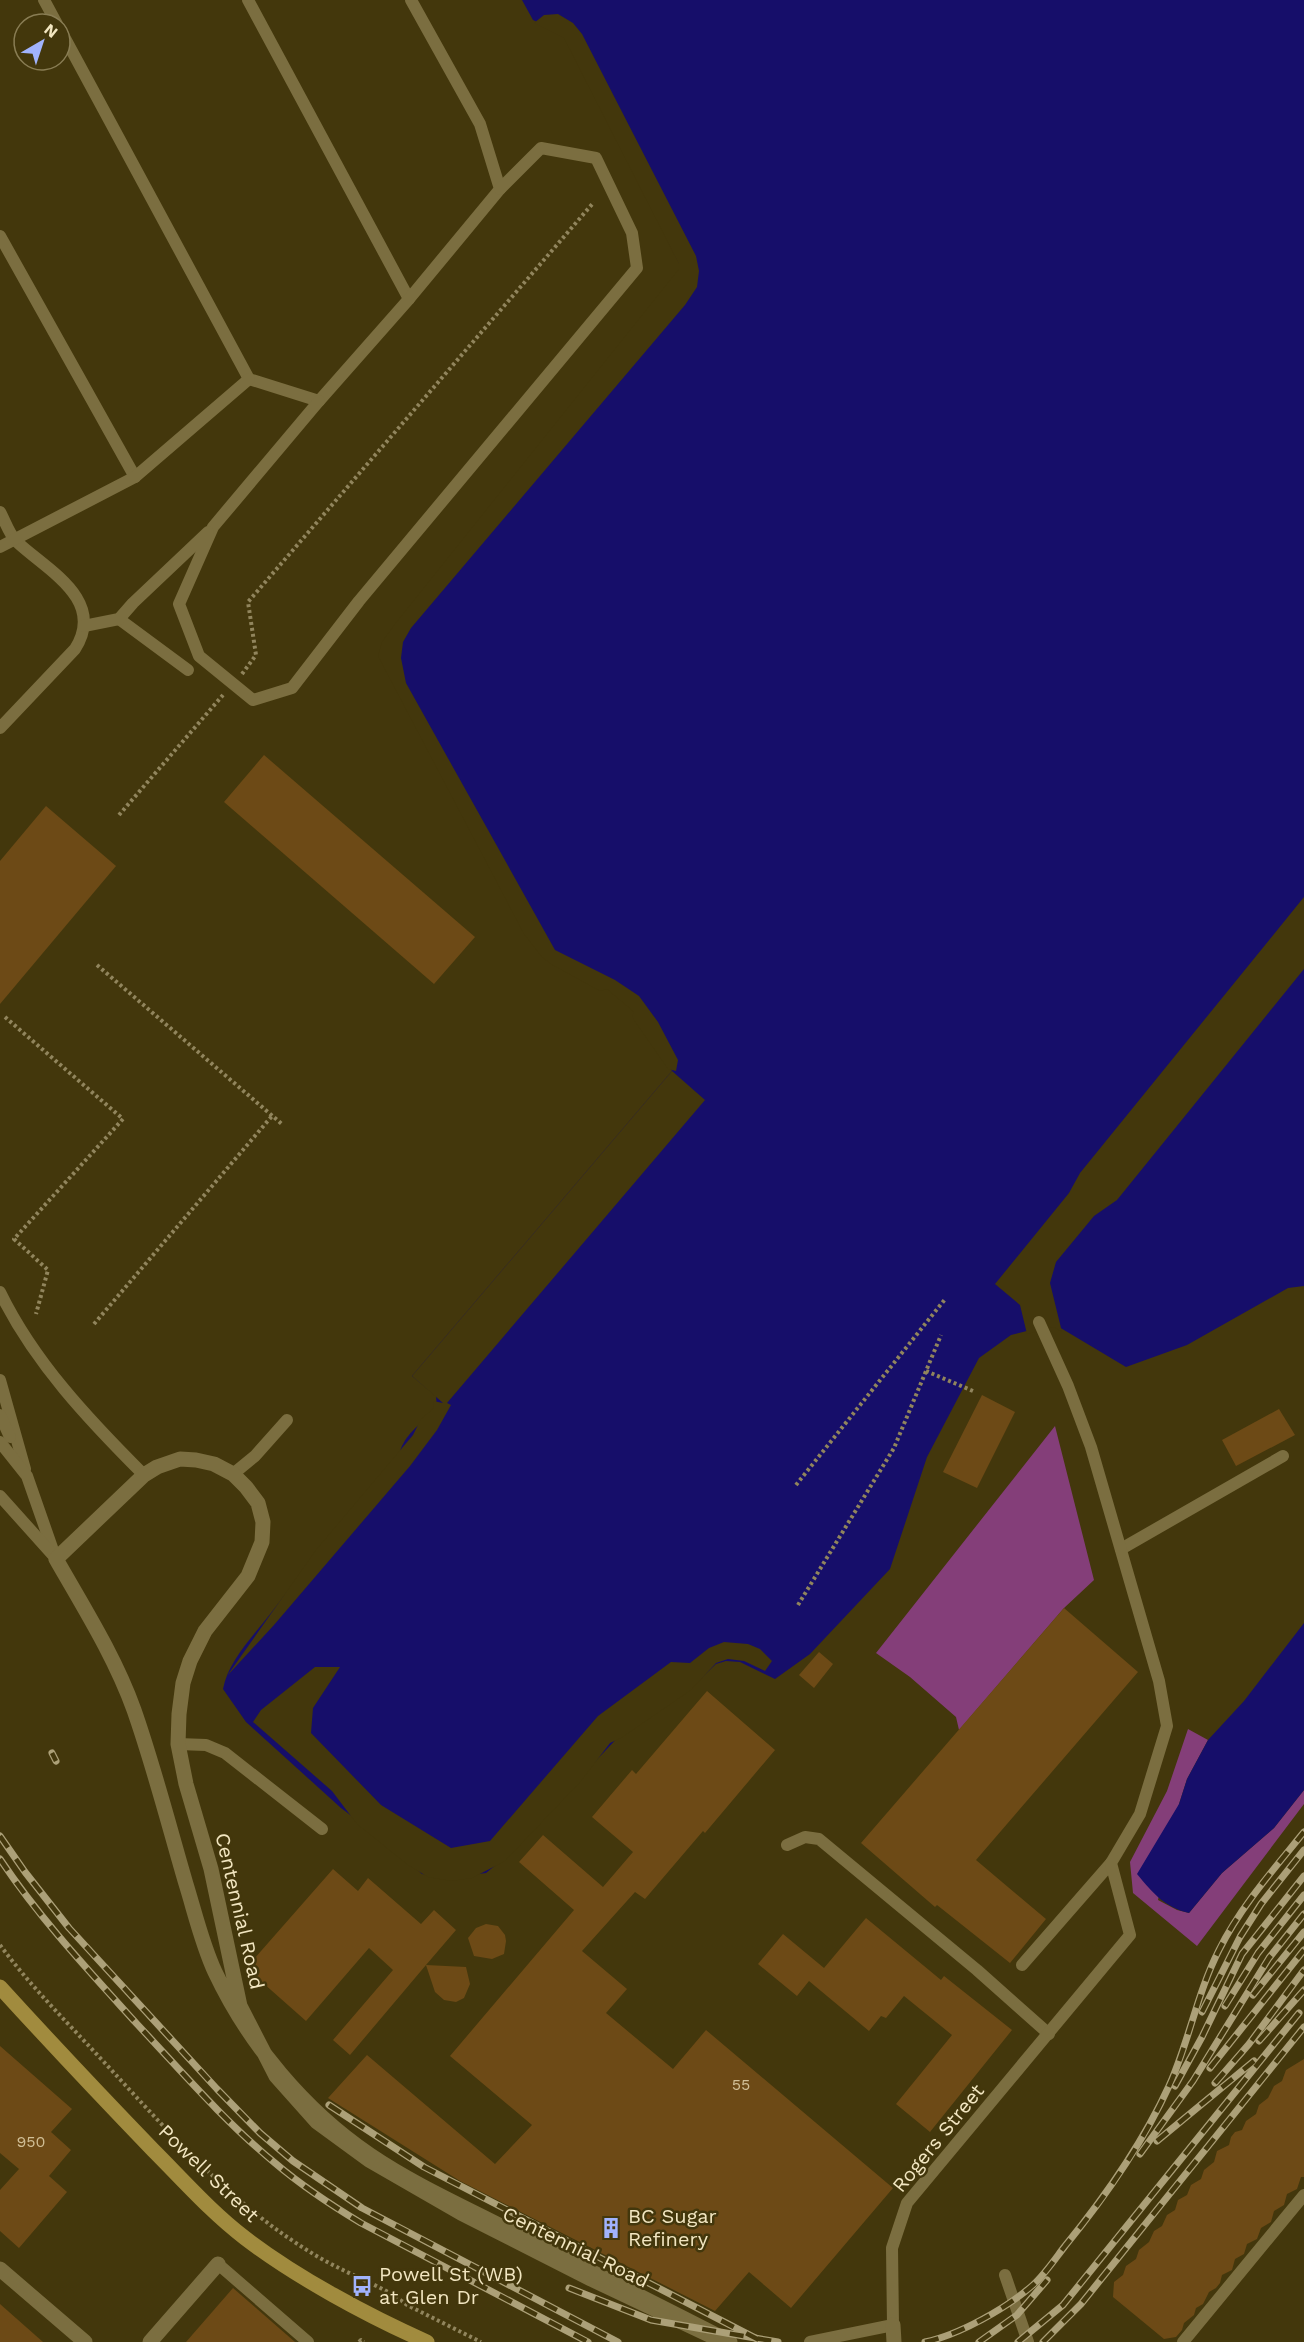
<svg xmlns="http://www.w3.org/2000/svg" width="1304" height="2342" viewBox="0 0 1304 2342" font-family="'Work Sans',sans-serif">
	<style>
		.green { fill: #843e79 }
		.water { fill: #160e6a }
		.pier { fill: #43370c }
		.building { fill: #6d4a16 }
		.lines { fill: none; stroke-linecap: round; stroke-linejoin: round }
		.path { stroke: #91855d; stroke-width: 4; stroke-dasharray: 3 3; stroke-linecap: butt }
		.lane { stroke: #7b6e40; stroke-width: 12 }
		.street { stroke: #7b6e40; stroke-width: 15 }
		.secondary { stroke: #a18b3e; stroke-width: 15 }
		.rail-casing { stroke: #aca078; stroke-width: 7 }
		.rail { stroke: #43370c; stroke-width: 4.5; stroke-dasharray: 14; stroke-linecap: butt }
		.labels { text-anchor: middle; stroke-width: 5; stroke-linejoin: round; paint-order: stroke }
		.number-label { font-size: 16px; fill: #d1bf96 }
		.street-label { font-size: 20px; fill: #f2e6c1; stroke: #43370c }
		.poi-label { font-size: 20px; fill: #f2e6c1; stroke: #43370c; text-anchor: start }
	</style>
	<rect width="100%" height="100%" fill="#43370c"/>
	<g class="green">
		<path d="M1055 1426 1094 1580 1064 1608 959 1730 956 1717 910 1677 876 1653Z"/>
		<path d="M1188 1729 1208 1740 1187 1779 1179 1804 1158 1900 1177 1910 1189 1913 1222 1873 1274 1828 1304 1790V1804L1197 1946 1133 1893 1130 1862 1167 1791Z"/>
	</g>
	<g class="water">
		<path d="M522 0H1304V1286L1288 1288 1187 1345 1126 1367 1054 1324 1011 1335 979 1358 927 1457 890 1569 810 1654 775 1679 740 1662 726 1661 716 1664 693 1686 623 1732 503 1859 486 1873 448 1878 422 1874 386 1842 341 1808 246 1722 223 1689C228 1661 254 1635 271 1613 312 1559 355 1508 399 1457 401 1437 422 1422 437 1409L436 1396 412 1376 672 1071 637 1011 606 986 553 962 381 656 682 269 567 36 533 20Z"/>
		<path d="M1304 1623V1790L1274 1828 1222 1873 1189 1913C1164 1907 1153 1893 1137 1874L1179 1804 1187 1779 1208 1740 1244 1701Z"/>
	</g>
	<g class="pier">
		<path d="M558 14 573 23 582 34 696 256 699 271 697 287 685 305 411 628 403 642 401 658 406 683 555 950 615 980 639 996 658 1022 678 1060 676 1071 668 1069 634 1020 632 1016 634 1012 607 989 600 991 551 964 542 957 524 934 378 656 382 642 395 624 679 269V264L564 38 534 23 544 15Z"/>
		<path d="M1304 897V969L1117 1200 1094 1216 1056 1262 1050 1283 1062 1332 1054 1327 1027 1334 1020 1305 995 1284 1069 1193 1080 1173Z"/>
		<path d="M672 1071 705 1100 447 1403 451 1405 437 1430 410 1466 274 1625 227 1676 316 1550 413 1435 421 1419 434 1408 433 1401 443 1403 412 1376Z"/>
		<path d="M724 1642 748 1644 760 1649 772 1661 765 1671 744 1661 728 1659 716 1663 691 1690 621 1738 610 1743 581 1781 505 1861 472 1878 451 1881 428 1877 408 1865 357 1824 332 1791 253 1722 261 1710 315 1667H340L313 1708 311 1733 381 1805 451 1848 490 1841 598 1716 671 1662 690 1663 709 1648Z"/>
	</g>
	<g class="building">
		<path d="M264 755 475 937 434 984 224 802Z"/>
		<path d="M46 806 116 866 0 1004V861Z"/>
		<path d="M982 1395 1015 1412 977 1488 943 1472Z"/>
		<path d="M1279 1409 1295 1435 1236 1466 1222 1440Z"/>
		<path d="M1064 1608 1138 1672 976 1860 1046 1919 1010 1963 937 1905 935 1907 861 1843Z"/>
		<path d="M819 1652 833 1664 814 1688 799 1675Z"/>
		<path d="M707 1691 775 1750 705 1833 703 1831 645 1899 635 1892 582 1951 627 1989 606 2013 673 2069 706 2030 893 2188 791 2308 749 2272 715 2311 460 2181 328 2098 367 2055 495 2164 532 2125 450 2056 574 1910 519 1862 543 1835 603 1887 633 1852 592 1817 632 1770 636 1774Z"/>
		<path d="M333 1869 358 1891 368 1878 421 1924 434 1910 456 1930 426 1965 466 1967 470 1984 464 1998 456 2002 444 2000 435 1992 426 1965 350 2055 333 2040 393 1970 369 1948 306 2021 246 1968Z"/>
		<path d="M866 1918 941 1980 944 1976 1012 2030 930 2132 896 2104 952 2035 904 1996 886 2018 881 2016 869 2031 809 1981 797 1996 758 1964 783 1934 824 1968Z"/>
		<path d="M486 1924 498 1926 505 1935 506 1941 504 1954 492 1959 474 1956 468 1938 476 1928Z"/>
		<path d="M0 2046 72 2109 51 2132 71 2150 49 2176 67 2192 19 2248 0 2231V2190L19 2169 0 2153Z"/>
		<path d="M1304 2059V2177H1301L1297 2189 1287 2194 1284 2205 1274 2211 1271 2222 1261 2228 1257 2239 1247 2244 1244 2254 1235 2259 1232 2270 1222 2275 1220 2283 1216 2288 1209 2292 1203 2304 1196 2308 1194 2315 1184 2323 1182 2330 1176 2337 1164 2339 1113 2297 1114 2282 1123 2275 1126 2266 1136 2259 1139 2250 1149 2242 1154 2231 1162 2226 1167 2215 1175 2210 1178 2200 1187 2195 1191 2185 1201 2179 1204 2170 1214 2162 1217 2151 1229 2145 1231 2137 1235 2132 1242 2130 1246 2121 1256 2114 1259 2105 1268 2098 1274 2086 1282 2081 1286 2070Z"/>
		<path d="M233 2288 295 2342H186Z"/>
		<path d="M0 2304 43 2342H0Z"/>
	</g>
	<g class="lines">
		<g class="path">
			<path d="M242 674 256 655 248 602 594 202"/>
			<path d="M119 815 223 695"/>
			<path d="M97 965 283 1125"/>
			<path d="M5 1017 123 1119 14 1239 48 1270 36 1314"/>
			<path d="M94 1324 272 1116"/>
			<path d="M926 1371 973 1391"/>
			<path d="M796 1485 946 1298"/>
			<path d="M798 1605 894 1448 941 1335"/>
			<path d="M0 1945C31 1987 68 2023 103 2061 157 2119 209 2179 273 2227 294 2242 316 2257 339 2268 362 2280 386 2288 407 2305L481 2342"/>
			<path d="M359 2342 361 2340 364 2342"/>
		</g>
		<g class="lane">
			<path d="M44 0 57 24"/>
			<path d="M248 0 409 299"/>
			<path d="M60 29 249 379 319 401 409 299 500 189 480 124 411 0"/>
			<path d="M0 236 135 477"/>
			<path d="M319 401 213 527 179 604 199 656 253 700 292 688 359 601 637 268 632 233 596 158 541 148 500 189"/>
			<path d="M0 512C5 521 9 534 16 541 45 569 107 599 75 649L0 728"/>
			<path d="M0 547 135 477 249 379"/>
			<path d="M119 619 188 670"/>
			<path d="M84 626 119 619 133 603 208 532"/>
			<path d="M0 1292C34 1362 89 1420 144 1475"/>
			<path d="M0 1380 25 1469"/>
			<path d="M0 1415 10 1437"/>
			<path d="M0 1442 27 1476 56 1559"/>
			<path d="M233 1474 255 1456 287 1420"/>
			<path d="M0 1496 52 1554"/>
			<path d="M1121 1549 1283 1456"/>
			<path d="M178 1744 206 1745 225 1753 322 1829"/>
			<path d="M787 1845 805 1837 819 1839 977 1970 1049 2034"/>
			<path d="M1022 1965 1111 1863"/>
			<path d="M218 2264 308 2342"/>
			<path d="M1005 2275 1028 2342"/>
			<path d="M810 2342 893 2325 892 2248 907 2203 1130 1935 1111 1863 1140 1814 1167 1726 1159 1681 1091 1447 1068 1386 1039 1322"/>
			<path d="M1183 2342 1304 2195"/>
		</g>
		<g class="street">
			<path d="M0 2269 85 2342"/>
			<path d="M893 2325 894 2342"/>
			<path d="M150 2342 218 2264"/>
			<path d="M724 2342 591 2279 461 2213 369 2160 317 2122 276 2076 240 2006 211 1869 186 1784 178 1744 179 1714 183 1683 190 1661 205 1631 248 1576 262 1542 263 1522 258 1503 246 1487 233 1474 214 1464 196 1460 180 1459 157 1467 144 1475 56 1559C84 1608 115 1657 134 1710 154 1767 169 1826 186 1884 195 1913 202 1944 215 1972 249 2044 304 2110 370 2155 417 2187 473 2211 524 2238 593 2272 661 2307 730 2342"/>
		</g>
		<path class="secondary" d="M0 1987C50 2042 101 2096 153 2150 183 2180 211 2212 245 2238 296 2277 368 2316 427 2342"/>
		<defs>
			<g id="rail">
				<path d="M52 1753 56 1761"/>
				<path d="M0 1836 25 1872 69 1928 217 2089 260 2133 293 2161 362 2208 618 2342"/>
				<path d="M0 1859C40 1919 89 1971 137 2024 182 2072 224 2121 275 2163 302 2186 331 2205 361 2223L588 2342"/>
				<path d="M1253 1995 1304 1932"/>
				<path d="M1225 2006 1258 1953 1304 1895"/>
				<path d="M1202 2012 1240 1937 1261 1904 1304 1850"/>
				<path d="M1259 2041 1304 1990"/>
				<path d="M1210 2068 1304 1950"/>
				<path d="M1215 2083 1249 2044 1304 1970"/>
				<path d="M1175 2086 1202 2037 1242 1954 1304 1876"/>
				<path d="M329 2105 424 2167 763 2342"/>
				<path d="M1157 2141 1254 2061"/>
				<path d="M1140 2154 1193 2081 1269 1958 1304 1914"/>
				<path d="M569 2288 651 2320 778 2342"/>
				<path d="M925 2342C959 2335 1007 2308 1033 2285 1045 2274 1055 2259 1065 2246 1105 2197 1142 2145 1169 2086 1189 2042 1197 1993 1219 1950 1241 1906 1274 1869 1304 1832"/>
				<path d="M979 2342 1017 2315 1047 2280"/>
				<path d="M1018 2342 1063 2305 1299 2013"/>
				<path d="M1043 2342 1081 2304 1304 2027"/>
			</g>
		</defs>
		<use href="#rail" class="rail-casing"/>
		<use href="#rail" class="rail"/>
	</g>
	<defs>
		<symbol id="building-bare" viewBox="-9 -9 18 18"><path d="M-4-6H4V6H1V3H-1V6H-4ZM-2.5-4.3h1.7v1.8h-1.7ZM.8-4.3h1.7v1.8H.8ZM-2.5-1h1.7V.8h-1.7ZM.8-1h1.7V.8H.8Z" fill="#a1b3fd" stroke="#43370c" stroke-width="2.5" paint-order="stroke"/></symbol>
		<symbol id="bus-bare" viewBox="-9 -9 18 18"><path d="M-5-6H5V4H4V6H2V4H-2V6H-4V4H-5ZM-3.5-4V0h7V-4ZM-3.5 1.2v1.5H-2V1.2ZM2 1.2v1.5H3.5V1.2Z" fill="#a1b3fd" stroke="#43370c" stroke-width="2.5" paint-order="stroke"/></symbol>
	</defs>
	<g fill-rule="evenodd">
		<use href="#building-bare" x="596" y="2213" width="30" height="30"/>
		<use href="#bus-bare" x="347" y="2271" width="30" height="30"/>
	</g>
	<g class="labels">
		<g class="number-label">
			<text x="741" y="2090">55</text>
			<text x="31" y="2147">950</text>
		</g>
		<g class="street-label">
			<text transform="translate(240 1911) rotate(77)" y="7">Centennial Road</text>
			<text transform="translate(938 2138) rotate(-51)" y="7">Rogers Street</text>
			<text transform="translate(209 2173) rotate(44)" y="7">Powell Street</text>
			<text transform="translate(576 2247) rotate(26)" y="7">Centennial Road</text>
		</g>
		<g class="poi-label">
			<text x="628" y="2223">BC Sugar<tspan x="628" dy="23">Refinery</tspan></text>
			<text x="379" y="2281">Powell St (WB)<tspan x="379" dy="23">at Glen Dr</tspan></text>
		</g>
	</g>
	<g transform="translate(42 42) rotate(39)"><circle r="28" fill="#43370c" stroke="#897d54" stroke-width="1.5"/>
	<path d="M0-4.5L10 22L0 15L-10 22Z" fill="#a1b3fd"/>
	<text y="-9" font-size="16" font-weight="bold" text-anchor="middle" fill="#f2e6c1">N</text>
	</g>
</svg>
